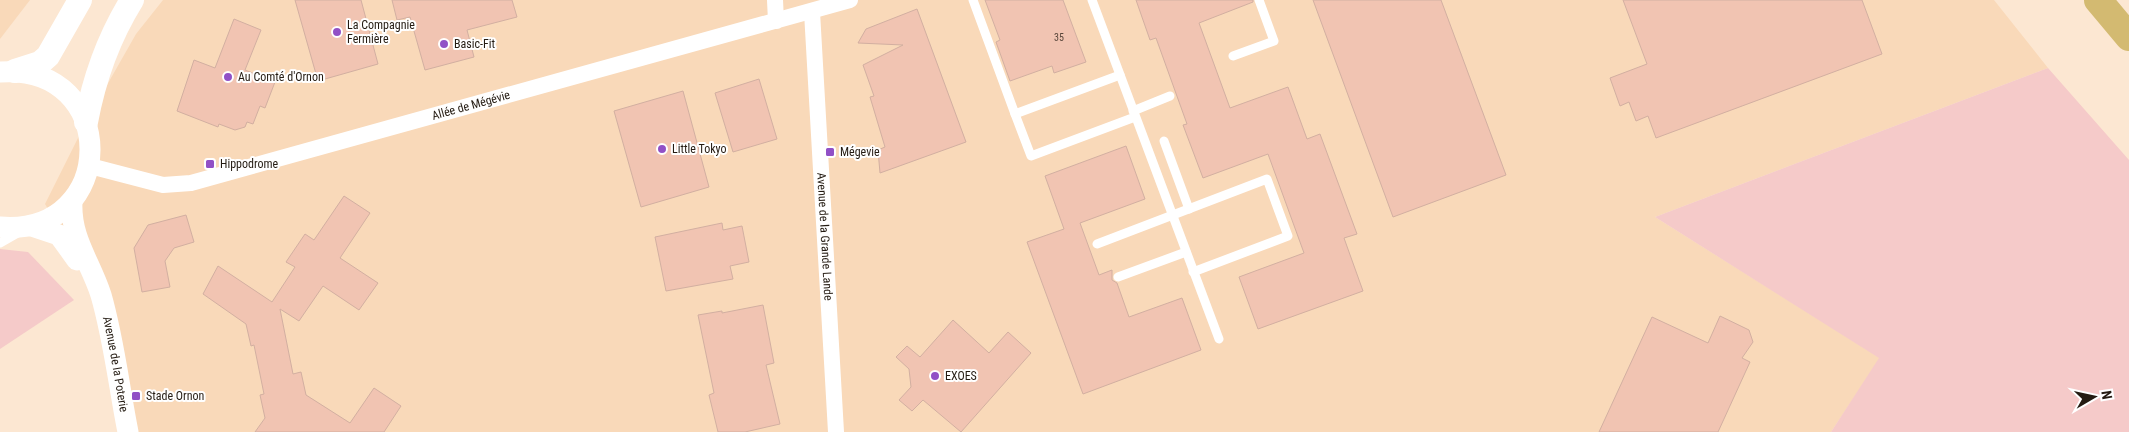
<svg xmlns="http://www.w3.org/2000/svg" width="2129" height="432" viewBox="0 0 2129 432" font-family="'Roboto Condensed',sans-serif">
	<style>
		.built { fill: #f9d9b9 }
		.green { fill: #f5cac9 }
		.building { fill: #f1c4b2; stroke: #d2afa1 }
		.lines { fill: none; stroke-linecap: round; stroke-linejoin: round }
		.service { stroke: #fff; stroke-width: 9 }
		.minor { stroke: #fff; stroke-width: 16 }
		.tertiary { stroke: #fff; stroke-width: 21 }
		.secondary { stroke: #fff; stroke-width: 24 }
		.motorway { stroke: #d3ba71; stroke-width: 28 }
		.poi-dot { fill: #9150c6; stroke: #fff; stroke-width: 2 }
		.labels { text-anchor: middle; stroke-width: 4; stroke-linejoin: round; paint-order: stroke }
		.number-label { font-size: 10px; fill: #57453a }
		.poi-label { font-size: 12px; fill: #241b12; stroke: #fff; text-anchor: start }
		.street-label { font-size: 12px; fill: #241b12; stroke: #fff }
	</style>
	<rect width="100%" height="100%" fill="#fce7d2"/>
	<g class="built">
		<path d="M0 0H30L0 39Z"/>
		<path d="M163 0H1994L2048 68 1655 217 1880 358 1831 432H128L101 296 45 204 86 122 136 34Z"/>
	</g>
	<g class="green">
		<path d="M2048 68 2129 160V432H1831L1879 358 1655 217Z"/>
		<path d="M0 249 28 252 74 300 0 349Z"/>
	</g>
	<g class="building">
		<path d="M295 0H361L378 64 318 81Z"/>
		<path d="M392 0H512L517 17 467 30 474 57 425 70 410 17 397 20Z"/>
		<path d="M985 0H1063L1086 62 1054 73 1052 66 1010 81 996 42 1000 40Z"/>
		<path d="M1136 0H1253V2L1199 23 1230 108 1288 87 1307 139 1320 134 1357 234 1344 238 1363 291 1258 329 1239 277 1304 253 1268 154 1203 178 1183 125 1187 124 1156 38 1150 40Z"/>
		<path d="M1313 0H1441L1506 175 1393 217Z"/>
		<path d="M1623 0H1862L1882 54 1656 138 1648 116 1636 121 1629 102 1620 106 1610 78 1647 64Z"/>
		<path d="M917 9 966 142 880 173 878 150 885 147 870 97 874 96 863 65 903 45 858 43 866 29Z"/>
		<path d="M234 19 261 30 245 70 275 82 265 108 260 106 253 124 247 122 245 127 235 130 219 124 218 127 177 111 194 60 215 68Z"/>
		<path d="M759 79 777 139 733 152 715 93Z"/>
		<path d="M683 91 709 187 641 207 614 111Z"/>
		<path d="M1126 146 1145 199 1080 223 1099 275 1112 270V280L1117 283 1129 317 1182 298 1201 350 1083 394 1027 242 1064 229 1045 176Z"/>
		<path d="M344 196 370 213 340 258 378 283 359 310 323 286 299 321 280 309 293 374 301 372 306 395 350 423 374 388 401 406 384 432H255L265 418 260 395 264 394 254 345 251 346 246 324 203 294 218 266 272 302 295 267 286 262 305 234 314 240Z"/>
		<path d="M186 215 194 242 174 248 165 261 170 287 142 292 134 248 148 225Z"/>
		<path d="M722 223 723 230 742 226 749 262 730 266 733 279 666 291 655 237Z"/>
		<path d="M763 305 774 363 766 365 780 424 745 432H718L709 395 714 393 698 315 722 311V313Z"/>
		<path d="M1720 316 1749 330 1753 342 1742 358 1750 362 1718 432H1599L1652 317 1708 343Z"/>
		<path d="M953 320 989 353 1008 332 1031 353 961 432 923 400 912 411 899 400 911 387 909 369 896 357 907 346 920 357Z"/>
	</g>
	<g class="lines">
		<g class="service">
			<path d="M973 0 1015 114 1120 75"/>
			<path d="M1092 0 1219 339"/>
			<path d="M1233 56 1274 41 1259 0"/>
			<path d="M1133 111 1170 96"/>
			<path d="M1015 114 1031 156 1135 117"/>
			<path d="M1164 141 1189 209"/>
			<path d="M0 243 21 231"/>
			<path d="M1097 244 1267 179 1288 236 1193 272"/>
			<path d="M1118 277 1186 252"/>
		</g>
		<g class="minor">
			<path d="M775 0 776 21"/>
			<path id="s1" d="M812 12 836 432"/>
			<path id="s2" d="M90 166 163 185 191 183 850 0"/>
		</g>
		<g class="tertiary">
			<path d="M0 72C121 63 119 237 0 227"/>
			<path id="s3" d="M72 201C70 238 90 261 101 295 114 340 119 387 128 432"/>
			<path d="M32 226 59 235 77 260"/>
		</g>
		<g class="secondary">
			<path d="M15 71 40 63 48 56 80 0"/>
			<path d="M86 122C94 79 109 37 132 0"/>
		</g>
		<path class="motorway" d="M2098 0 2129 37"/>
	</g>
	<g class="poi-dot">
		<circle cx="337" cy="32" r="5"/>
		<circle cx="444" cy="44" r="5"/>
		<circle cx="228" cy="77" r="5"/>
		<circle cx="662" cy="149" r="5"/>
		<rect x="825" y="147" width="10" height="10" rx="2.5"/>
		<rect x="205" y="159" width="10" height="10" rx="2.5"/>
		<circle cx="935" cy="376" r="5"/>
		<rect x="131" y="391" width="10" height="10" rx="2.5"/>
	</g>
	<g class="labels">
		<g class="number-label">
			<text x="1059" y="41">35</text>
		</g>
		<g class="poi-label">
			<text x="347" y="29">La Compagnie<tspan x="347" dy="14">Fermière</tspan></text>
			<text x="454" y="48">Basic-Fit</text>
			<text x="238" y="81">Au Comté d'Ornon</text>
			<text x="672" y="153">Little Tokyo</text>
			<text x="840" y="156">Mégevie</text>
			<text x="220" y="168">Hippodrome</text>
			<text x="945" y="380">EXOES</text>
			<text x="146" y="400">Stade Ornon</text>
		</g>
		<g class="street-label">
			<text dy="4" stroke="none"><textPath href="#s2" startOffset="394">Allée de Mégévie</textPath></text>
			<text dy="4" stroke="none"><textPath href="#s1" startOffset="225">Avenue de la Grande Lande</textPath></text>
			<text dy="4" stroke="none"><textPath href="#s3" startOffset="170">Avenue de la Poterie</textPath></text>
		</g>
	</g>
	<g transform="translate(2094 397) rotate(81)" stroke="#ffffff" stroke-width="4" paint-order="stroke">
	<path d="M0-4L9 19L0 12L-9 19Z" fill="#241b12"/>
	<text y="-8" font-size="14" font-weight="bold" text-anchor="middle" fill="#241b12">N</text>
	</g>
</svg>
